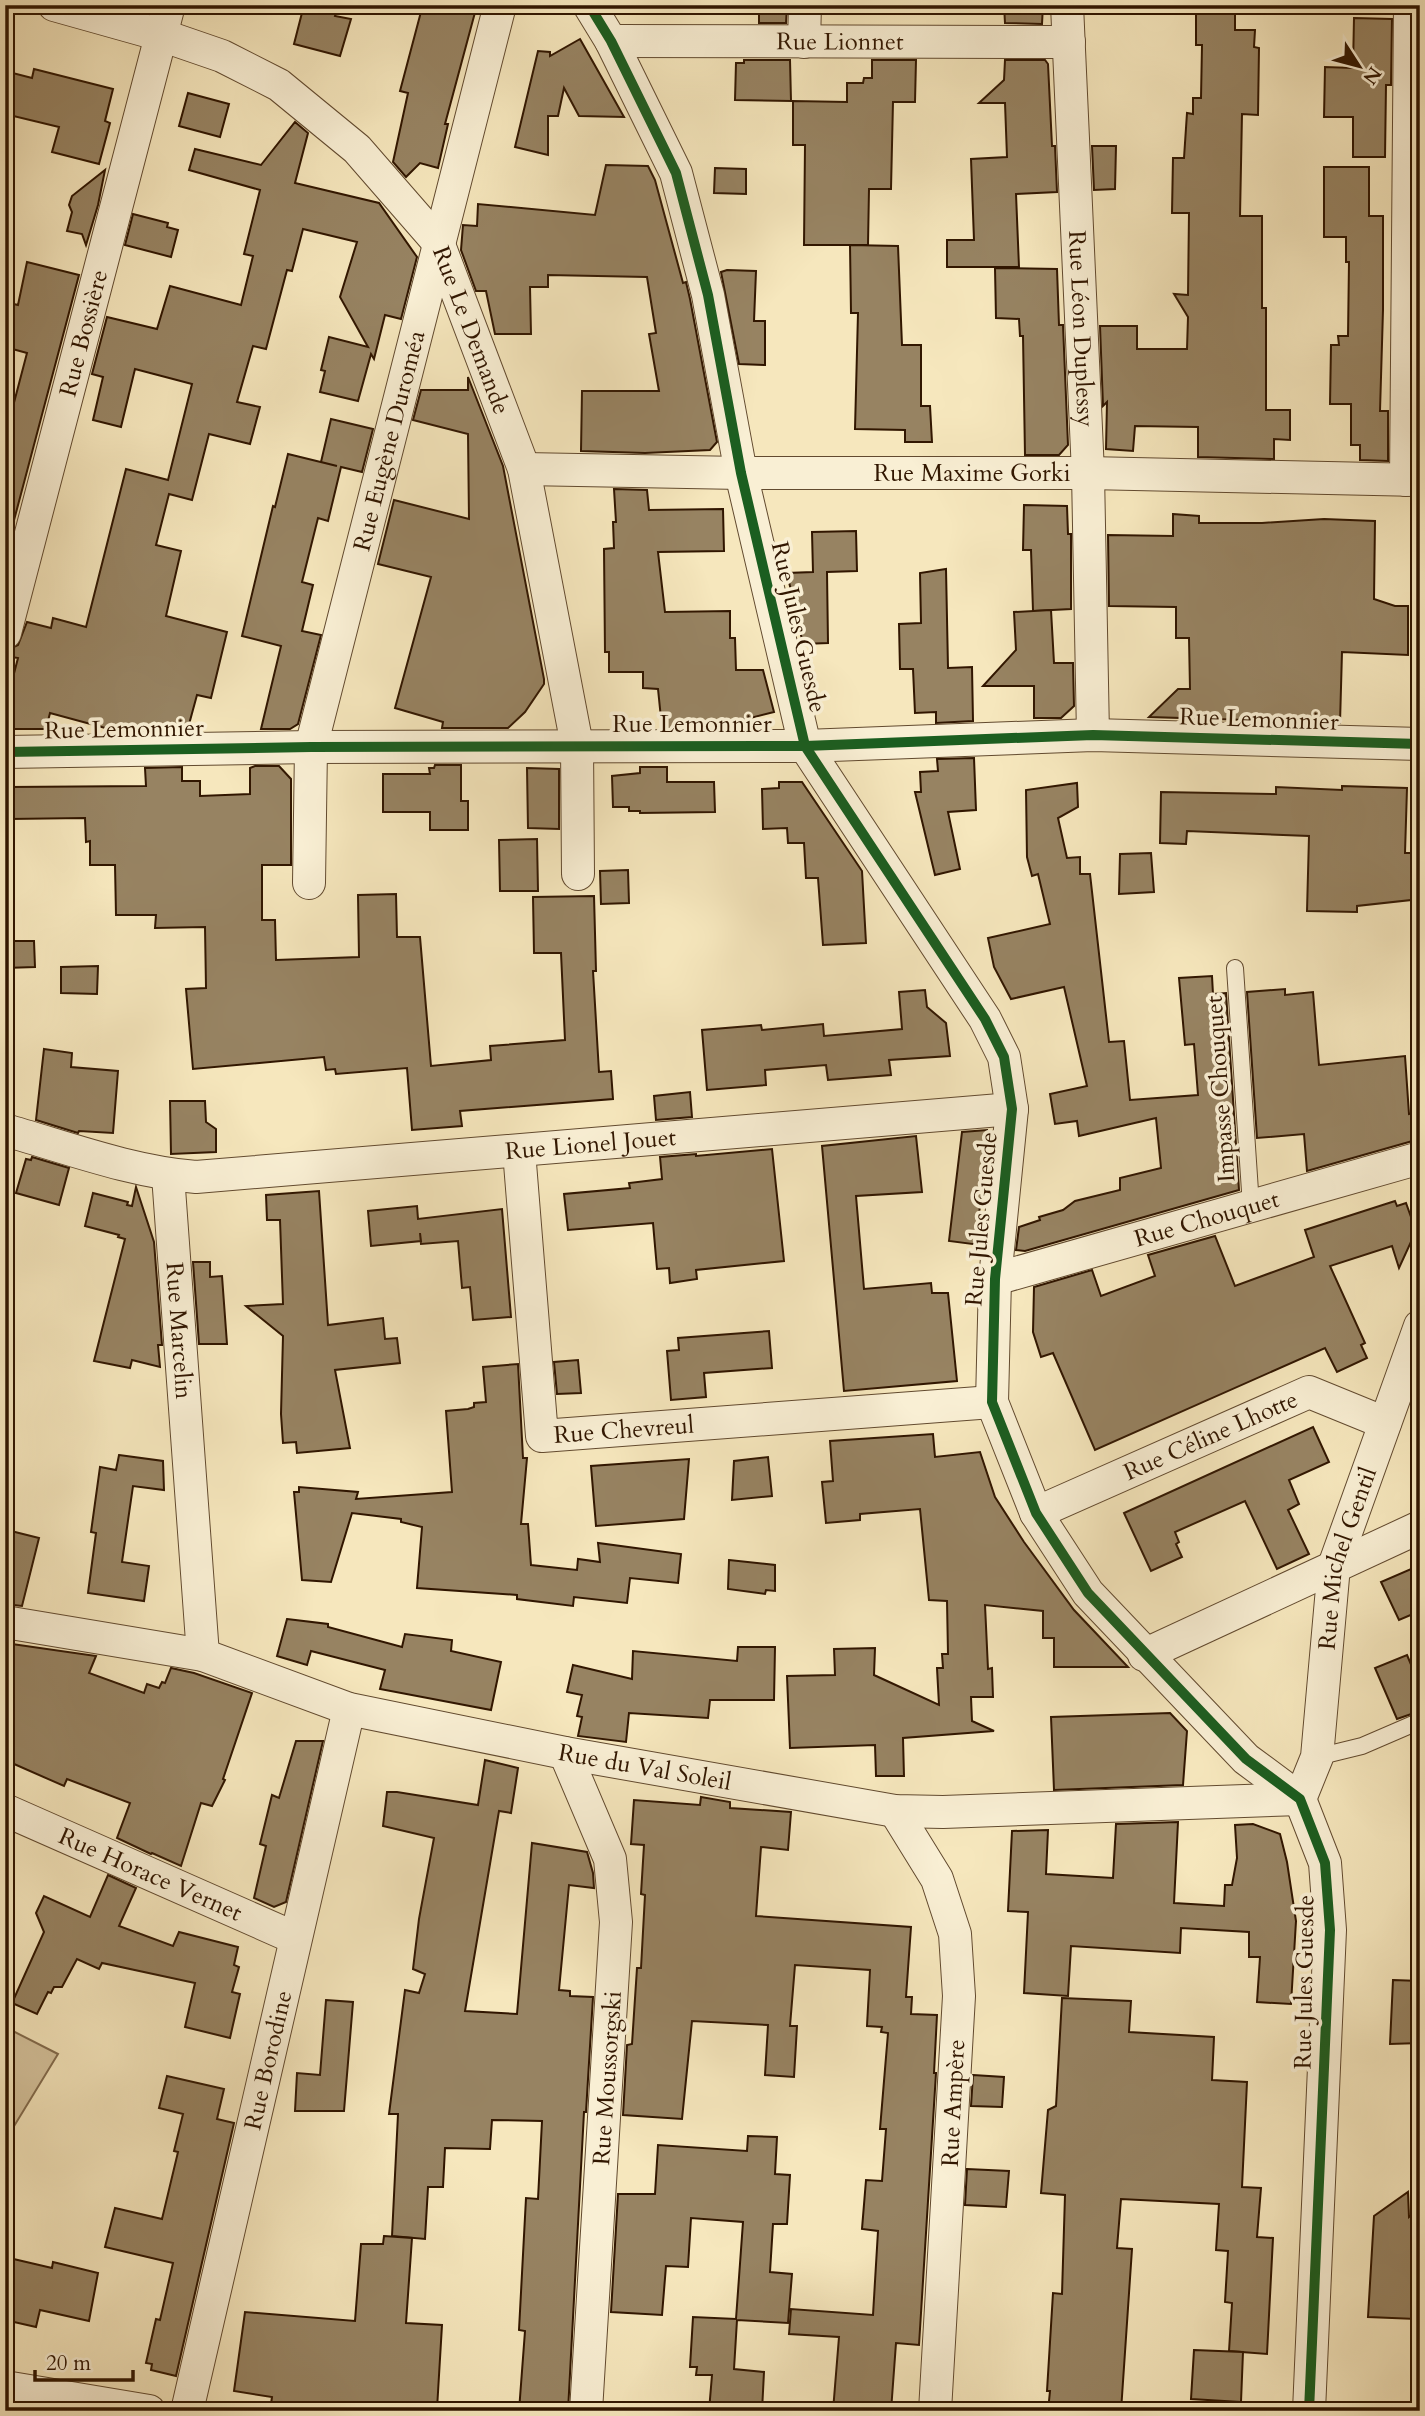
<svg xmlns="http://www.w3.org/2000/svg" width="1425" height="2416" viewBox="0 0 1425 2416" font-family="Cardo,serif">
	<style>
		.green { fill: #d5c39d; stroke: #836c4e; stroke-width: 2 }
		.building { fill: #978362; stroke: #311600; stroke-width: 2 }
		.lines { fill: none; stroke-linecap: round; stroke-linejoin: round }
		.lane-casing { stroke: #624a2f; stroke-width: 18 }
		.street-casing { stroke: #624a2f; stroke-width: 34 }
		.lane { stroke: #f9efd4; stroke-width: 16 }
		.street { stroke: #f9efd4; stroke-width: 32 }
		.cycleway-casing { stroke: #f9efd4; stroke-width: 15 }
		.cycleway { stroke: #1b5e20; stroke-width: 10 }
		.labels { text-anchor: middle; stroke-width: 7; stroke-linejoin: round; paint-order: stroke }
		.street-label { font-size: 24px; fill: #311600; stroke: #f9efd4 }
	</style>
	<rect width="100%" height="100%" fill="#f6e7bd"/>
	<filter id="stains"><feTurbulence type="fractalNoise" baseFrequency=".00286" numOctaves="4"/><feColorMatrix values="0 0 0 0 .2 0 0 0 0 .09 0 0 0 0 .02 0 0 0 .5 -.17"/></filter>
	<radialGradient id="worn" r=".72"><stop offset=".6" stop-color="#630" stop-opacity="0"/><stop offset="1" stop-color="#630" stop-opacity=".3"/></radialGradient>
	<path class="green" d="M5 2027 58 2054 5 2141Z"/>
	<g class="building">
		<path d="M304 5H338L335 16 351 19 340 56 294 44Z"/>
		<path d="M434 5H477L445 124H448L438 168 420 163 406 177 393 162 408 93 400 91 422 8 433 11Z"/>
		<path d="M759 5H787L786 23H759Z"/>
		<path d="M1004 5H1043L1042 24 1005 23Z"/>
		<path d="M1196 5H1235V30H1255L1254 47 1259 48 1258 115 1242 114 1240 216H1262V308H1266V410H1290V440L1274 439V459L1198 457V427L1135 426 1133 451 1106 449 1107 402 1103 406 1100 326H1137V349H1187L1188 317 1174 294 1188 295 1189 213H1172L1173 158H1184L1187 113 1193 114V98H1201L1202 45H1196Z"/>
		<path d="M1354 18 1392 19 1391 85H1386L1385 157H1353V117H1324L1325 67 1353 68Z"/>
		<path d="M580 39 624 117 579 116 564 88 558 116H548V155L515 147 538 51 550 52V56Z"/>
		<path d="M744 60H790L791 101 735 100 736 63H744Z"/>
		<path d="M872 60H916L915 102H893L891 189H869L868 245H804L805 145H793V101L847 102V83H863L864 78H872Z"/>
		<path d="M1005 60H1045L1048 64 1052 146H1055L1057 192 1016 194 1019 267H947V240H974L971 159 1007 157 1005 103H979L1004 80Z"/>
		<path d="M34 69 113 89 105 121 110 123 99 164 52 152 59 127 5 114V71L32 78Z"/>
		<path d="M188 93 229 104 220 137 179 126Z"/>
		<path d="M295 122 308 133 295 183 379 203 417 257 401 319 385 315 374 359 371 354 358 401 320 392 325 371 321 370 329 337 368 347 340 297 357 242 303 229 292 271 287 270 266 349 253 346 237 402 260 407 250 444 209 434 192 500 169 494 156 545 181 551 166 616 227 632 211 698 197 695 188 728H181V731L120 732 50 713 46 729H5V708L18 658 5 656V651L18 645 27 622 51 628 53 618 86 627 126 469 168 480 192 384 135 369 121 427 93 420 103 377 92 374 107 317 157 329 170 286 241 305 253 256 244 254 260 190 189 170 195 149 261 165Z"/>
		<path d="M1092 146H1116L1115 189 1094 190Z"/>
		<path d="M606 165 648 166 655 180 683 283 686 282 690 299 717 442 710 450 645 453 581 451 582 391H659L649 334 656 333 647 277 548 275V287H530L531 334H495L486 291H476L461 250 463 225 477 226 478 204 595 215Z"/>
		<path d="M1324 167H1369V216H1383V310L1380 411H1388V461L1360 460V445H1351V404H1330L1331 345H1339L1338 336H1348L1349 262H1346V237H1324Z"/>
		<path d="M715 168 746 169V194L714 193Z"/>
		<path d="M105 170 98 205 86 245 82 234 67 231 72 212 69 205 72 196Z"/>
		<path d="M133 214 168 223 167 227 178 230 171 257 125 245Z"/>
		<path d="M850 245 898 246 902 345H921V406H930L932 442H905V430L855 429 858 313H851Z"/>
		<path d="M27 262 79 275 13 524 5 523V437L27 353 5 347V302L18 305Z"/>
		<path d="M995 268 1057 269 1059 325H1063L1068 445 1059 455H1025L1023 336H1020L1019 319 996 318Z"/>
		<path d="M727 270 756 271 754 321H765V365L739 364 721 272Z"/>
		<path d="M468 377 503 466 544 679V684L525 712 508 728H442L443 722 395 708 431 577 378 564 394 500 469 519 468 434 413 420 421 390H468Z"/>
		<path d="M331 419 373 429 362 472 341 467 328 521 318 518 302 582 313 585 302 631 321 635 298 724 290 729H261L281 646 242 636 273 506 275 507 288 454 337 466 321 462Z"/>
		<path d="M614 489 647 490 649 510 723 509 724 551 658 552 665 612 730 611V638H735L736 670H763L774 712 711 728H662L658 689 643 688V672H609V652H605L604 549 614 548 613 522H616Z"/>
		<path d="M1024 505 1067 506 1068 534H1071V609L1033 611 1031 550H1023Z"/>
		<path d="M1173 514 1199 516V523H1262L1324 519 1375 521 1374 599 1395 606H1408V655L1342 652 1340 723 1149 717 1178 689H1190L1189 638H1176V607L1109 606 1108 535 1173 536Z"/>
		<path d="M856 531 857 571 827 572 828 643 803 644 787 573 813 572 812 532Z"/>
		<path d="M946 569 948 668 972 667 973 721 936 723V712L915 713 913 669H900L899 624 921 623 920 573Z"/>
		<path d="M1051 610 1054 663H1073L1074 706 1061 718H1034V686H983L1016 650 1014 612Z"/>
		<path d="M974 758 976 810 948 812 960 869 935 875 915 792H921L920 772 938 771 937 759Z"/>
		<path d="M435 765H461V801H468V830H430V812H383V774H430L429 768H434Z"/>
		<path d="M255 766H279L291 779V865H262V920H275L276 960 359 957 358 895 396 894 397 937H420L431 1066 491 1060 490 1046 565 1040 561 953H534L533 897 594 896 596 971H593L599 1072 611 1071 613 1099 460 1111 462 1126 412 1130 407 1068 336 1074 335 1069 326 1070 324 1057 193 1069 186 989 206 988 205 927 155 928 156 915H116L115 865H90V841L86 842 85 818 9 819V787L146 786 145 768 182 767V781H200V796L250 794V768Z"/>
		<path d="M640 767H667V782H714L715 812 640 813V811H629V807H613L612 776 640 773Z"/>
		<path d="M527 768 559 769V829L528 828Z"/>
		<path d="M779 782H802L862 871 866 943 823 945 818 878H806L804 843H788L787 828 763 829 762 789 779 788Z"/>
		<path d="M1077 783 1078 807 1058 818 1067 858 1080 857V874H1090L1109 1042 1124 1041 1130 1100 1198 1095 1194 1044 1185 1045 1179 978 1212 976 1213 994 1226 993 1239 1190 1025 1251 1016 1250 1019 1227 1040 1220 1039 1217 1063 1210 1075 1201 1120 1190V1178L1161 1168 1156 1118 1079 1136 1077 1121 1055 1124 1050 1094 1087 1086 1064 987 1011 999 994 967 988 938 1050 924 1038 874 1032 876 1027 857 1026 790Z"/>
		<path d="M1342 786 1407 788 1405 853H1420V899L1357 906V912L1307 911 1309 836 1187 831 1186 844 1160 843 1161 792 1276 794V787L1342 790Z"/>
		<path d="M537 839 538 891H500L499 840Z"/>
		<path d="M1151 853 1154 892 1119 894 1120 854Z"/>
		<path d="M628 870 629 903 601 904 600 871Z"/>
		<path d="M5 941H34L35 967 5 968Z"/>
		<path d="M98 966 97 994 61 993V967Z"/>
		<path d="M1285 989V995L1313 992 1319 1065 1405 1056 1409 1114 1413 1113 1416 1140 1307 1171 1304 1134 1257 1138 1247 992Z"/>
		<path d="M925 990 927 1007 946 1023 950 1056 889 1060 891 1075 828 1080 826 1065 765 1070 766 1085 707 1090 702 1030 761 1025 762 1030 823 1024 824 1036 902 1029 899 992Z"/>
		<path d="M44 1049 72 1053 71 1067 118 1071 113 1133 79 1131 78 1133 36 1120Z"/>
		<path d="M690 1092 692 1117 656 1120 654 1096Z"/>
		<path d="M170 1101H205L206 1122 216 1129V1152L171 1154Z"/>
		<path d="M987 1130V1148L976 1239 981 1238 980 1245 949 1241 962 1132Z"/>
		<path d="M916 1136 922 1192 856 1196 864 1289 931 1283 932 1293H948L957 1381 844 1391 822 1146Z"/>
		<path d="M772 1149 784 1261 696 1270 697 1279 670 1283 669 1268 657 1269 653 1223 568 1230 564 1194 630 1188 629 1183 662 1179 660 1157 696 1154V1156Z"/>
		<path d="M32 1157 69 1168 59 1205 16 1193 26 1159 31 1160Z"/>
		<path d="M136 1187 154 1242 162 1345H158L160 1367 132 1360 130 1368 94 1361 125 1239 118 1237 119 1235 85 1226 93 1193 128 1202 127 1205 132 1206Z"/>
		<path d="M319 1191 328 1325 383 1318 385 1339 397 1338 400 1363 335 1370 350 1448 297 1453 296 1442 283 1443 281 1414 283 1336 246 1306 283 1304 280 1220H267L266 1195Z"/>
		<path d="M1395 1201 1397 1206 1406 1203 1416 1231 1399 1268 1392 1246 1330 1266 1365 1343 1361 1345 1367 1358 1337 1372 1325 1348 1095 1450 1053 1353 1041 1357 1033 1332 1034 1287 1092 1270 1101 1296 1155 1276 1148 1255 1215 1236 1235 1286 1314 1257 1305 1230Z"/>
		<path d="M417 1206 418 1219 502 1209 511 1317 473 1320 470 1287 462 1288 458 1241 421 1244 420 1233 421 1241 371 1246 368 1211Z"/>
		<path d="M193 1262H210V1277L222 1276 227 1344H199Z"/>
		<path d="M769 1331 772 1368 704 1373 706 1397 671 1400 667 1351 679 1350 678 1338Z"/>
		<path d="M578 1360 581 1393 557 1394 554 1362Z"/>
		<path d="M518 1364 523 1458H527L521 1524H528L531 1565 577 1570 578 1559 600 1562 598 1543 681 1554 678 1583 630 1578 627 1603 574 1597 573 1606 517 1599V1595L417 1588 422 1527 401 1522V1519L352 1513 331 1582 302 1580 294 1492H299V1487L358 1492 356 1499 452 1492 446 1411 468 1409 474 1407V1403L486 1402 483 1367Z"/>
		<path d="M1313 1427 1329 1462 1289 1480 1299 1504 1288 1510 1309 1554 1277 1569 1245 1501 1175 1532 1179 1542 1176 1544 1182 1557 1151 1571 1124 1513Z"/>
		<path d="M933 1434 935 1457 980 1452 995 1497 1024 1542 1074 1610 1128 1667H1054V1638H1043V1611L985 1605 988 1669 992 1668 993 1697H971L972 1721 994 1731 903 1738 904 1776H876L875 1745 790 1748 787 1676 835 1675 834 1649 875 1648 874 1675 939 1705 937 1668H943L942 1654H948L947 1601 929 1600 920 1509 860 1514V1520L826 1523 822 1482 833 1481 830 1441Z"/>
		<path d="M119 1455 163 1461 164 1490 133 1486 122 1562 149 1566 144 1601 88 1593 96 1533 91 1532 100 1467 116 1470Z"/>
		<path d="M768 1457 772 1496 732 1500 734 1461Z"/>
		<path d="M689 1459 684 1519 596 1526 591 1466Z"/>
		<path d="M11 1531 39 1538 22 1606 5 1604V1553Z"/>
		<path d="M729 1560 775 1565V1591L766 1590 765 1594 728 1589Z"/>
		<path d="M1411 1569 1420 1590V1611L1399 1620 1381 1582Z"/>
		<path d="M287 1619 328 1624V1627L402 1647 405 1634 452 1640 451 1651 501 1662 491 1710 380 1689 385 1670 311 1651 307 1665 277 1656Z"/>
		<path d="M5 1643 96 1656 89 1673 144 1693 147 1684 159 1688 162 1682 165 1683 171 1668 194 1673 252 1693 223 1779 225 1780 212 1806 201 1803 181 1866 152 1853 151 1854 117 1838 130 1803 67 1779 64 1786 5 1760Z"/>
		<path d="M738 1647H775L774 1700H710L708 1718 629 1713 626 1742 578 1736 582 1717 577 1716 582 1695 567 1692 573 1665 632 1679 633 1651 737 1661Z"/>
		<path d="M1407 1655 1420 1686V1711L1397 1719 1375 1668Z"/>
		<path d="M1170 1713 1187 1731 1183 1785 1054 1790 1051 1717Z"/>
		<path d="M296 1741H323L286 1902 274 1907 254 1898 266 1846 260 1844 272 1795 279 1798Z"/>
		<path d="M485 1760 518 1768 511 1813 499 1811 465 2011 517 2014 532 1843 587 1852 593 1873 594 1888 569 1885 559 1990 570 1991V1996L593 1997 586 2112H584L568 2411H519L525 2331 519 2330 526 2198 538 2199 542 2121 492 2120 490 2149 445 2148 443 2187H428L425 2239 392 2236 398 2114H389L405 1990 419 1993 425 1974 413 1969 419 1919 434 1838 383 1826 387 1792H397L478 1805Z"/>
		<path d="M701 1797 730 1802V1808L791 1812 788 1850 761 1847 756 1916 911 1927 906 1997H912L911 2014 937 2015 934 2073H936L919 2345 896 2343 891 2411H833L839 2337 789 2334 791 2309 873 2315 878 2231 862 2229 866 2180 882 2181 886 2129H880L888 2033 881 2032 882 2027 867 2026 870 1970 795 1965 790 2026H797L794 2077 765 2075 768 2025 692 2021 682 2119 623 2115 627 2045 632 2044 637 1968H641L645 1895 641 1894 644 1845 631 1844 634 1800 700 1805Z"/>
		<path d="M1178 1822 1174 1903 1224 1906 1225 1885H1232L1237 1858 1235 1825 1253 1824 1280 1834 1287 1862 1296 1921 1291 2004 1257 2002 1260 1957H1249V1932L1181 1928 1180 1953 1071 1946 1068 1996 1024 1993 1028 1912 1008 1911 1012 1831 1048 1830 1046 1874 1113 1878 1116 1824Z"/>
		<path d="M108 1875 136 1888 119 1926 173 1946 179 1932 238 1947 234 1965 239 1967 232 1992 240 1994 230 2038 185 2027 195 1983 102 1963 99 1969 77 1959 62 1987H54L51 1993 48 1992 37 2014 12 2003 44 1932 36 1913 44 1896 90 1917Z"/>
		<path d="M1393 1980 1420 1981V2043L1390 2044Z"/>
		<path d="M1062 1998 1131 2001 1129 2032 1214 2037 1212 2080 1247 2082 1242 2187 1261 2188 1257 2237 1273 2238 1267 2354 1229 2351 1232 2303 1225 2302 1228 2251 1216 2250 1219 2204 1121 2199 1117 2248 1132 2249 1121 2411H1048L1050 2391H1047L1053 2293 1062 2294 1065 2195 1041 2193 1048 2110 1056 2106Z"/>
		<path d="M326 2000 353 2002 344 2111H295L297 2073 320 2075Z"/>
		<path d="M973 2075 1004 2077 1002 2107 971 2106Z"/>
		<path d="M167 2076 224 2089 217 2119 234 2123 176 2376 151 2370 152 2364 146 2363 156 2319 160 2320 173 2263 105 2247 115 2208 162 2219 178 2152 174 2151 183 2114 159 2108Z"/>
		<path d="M748 2136 777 2137 775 2174 790 2175 787 2224H773L770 2272 792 2274 788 2323 737 2320 734 2369 764 2372 762 2411H709L712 2375H696L697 2367H690L693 2317 736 2319 743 2222 691 2218 688 2267 666 2266 662 2315 611 2312 618 2194H655L658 2145 747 2151Z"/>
		<path d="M967 2169 1009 2171 1006 2207 965 2205Z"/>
		<path d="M1408 2192 1409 2217 1417 2211 1416 2319 1368 2317 1374 2216Z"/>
		<path d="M384 2236 412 2238 406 2323 442 2325 437 2409 348 2403 347 2411H270L272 2397 234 2391 245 2312 355 2321 361 2244H383Z"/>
		<path d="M5 2257 52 2268 53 2262 98 2273 89 2321 40 2310 36 2327 5 2320Z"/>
		<path d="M1194 2350 1243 2352 1241 2402 1191 2399Z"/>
	</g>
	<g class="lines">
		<defs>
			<g id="lane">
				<path d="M1235 968 1251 1206"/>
				<path d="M1317 1757 1362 1746 1420 1721"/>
			</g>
			<g id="street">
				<path id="s1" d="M54 5 161 35 222 56 279 85 357 149 438 242 524 469 577 745 578 874"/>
				<path d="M589 5 611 41 676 173 708 295 741 473 805 746 985 1019 1004 1057 1012 1109 995 1279 992 1402 1036 1513 1088 1593 1246 1759 1300 1799 1325 1863 1330 1930 1309 2411"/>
				<path id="s2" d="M1067 5 1088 473 1093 735"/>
				<path id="s3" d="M611 41 1069 42"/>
				<path d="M804 42 805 5"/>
				<path id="s4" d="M524 469 741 473H1088L1420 480"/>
				<path d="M1406 480 1410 5"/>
				<path id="s5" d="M5 633 169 5"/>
				<path d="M5 752 311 747 805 746 1093 735 1420 744"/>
				<path id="s6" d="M309 883 311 747 500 5"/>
				<path id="s7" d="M5 1130C68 1148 132 1172 196 1177L1012 1109"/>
				<path id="s8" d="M519 1151 542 1436 992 1402"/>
				<path id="s9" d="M168 1175 203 1655"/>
				<path id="s10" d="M995 1279 1420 1158"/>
				<path id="s11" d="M1036 1513 1309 1392 1385 1423"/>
				<path id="s12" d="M5 1622 203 1655 349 1709 565 1753 895 1811 943 1812 1300 1799"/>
				<path d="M1144 1655 1420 1527"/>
				<path d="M565 1753 610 1859 616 1922 586 2411"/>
				<path id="s13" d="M1300 1799 1317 1757 1334 1566 1420 1326"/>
				<path id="s14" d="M5 1810 295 1938"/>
				<path d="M895 1811 937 1879 955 1934 959 1996 935 2411"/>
				<path d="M5 2387 149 2411"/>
				<path id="s15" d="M187 2411 349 1709"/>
			</g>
		</defs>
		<use href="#lane" class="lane-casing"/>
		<use href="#street" class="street-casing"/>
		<use href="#lane" class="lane"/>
		<use href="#street" class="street"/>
		<defs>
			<g id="cycleway">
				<path d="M589 5 611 41 676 173 708 295 741 473 805 746 985 1019 1004 1057 1012 1109 995 1279 992 1402 1036 1513 1088 1593 1246 1759 1300 1799 1325 1863 1330 1930 1309 2411"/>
				<path d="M5 752 311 747 805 746 1093 735 1420 744"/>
			</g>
		</defs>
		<use href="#cycleway" class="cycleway-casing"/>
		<use href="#cycleway" class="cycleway"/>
	</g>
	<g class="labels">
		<g class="street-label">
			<text dy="8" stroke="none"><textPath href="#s3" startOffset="229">Rue Lionnet</textPath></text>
			<text dy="8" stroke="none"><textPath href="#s2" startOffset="324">Rue Léon Duplessy</textPath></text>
			<text dy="8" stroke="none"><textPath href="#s1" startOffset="558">Rue Le Demande</textPath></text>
			<text dy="8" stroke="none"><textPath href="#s5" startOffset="310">Rue Bossière</textPath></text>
			<text dy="8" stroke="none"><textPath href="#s6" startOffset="452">Rue Eugène Duroméa</textPath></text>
			<text dy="8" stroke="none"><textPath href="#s4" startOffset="448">Rue Maxime Gorki</textPath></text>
			<text transform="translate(799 627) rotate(77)" y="8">Rue Jules Guesde</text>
			<text transform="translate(1259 719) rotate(2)" y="8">Rue Lemonnier</text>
			<text x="692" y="732">Rue Lemonnier</text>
			<text transform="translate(124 729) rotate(-1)" y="8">Rue Lemonnier</text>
			<text transform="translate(1220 1089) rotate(-94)" y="8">Impasse Chouquet</text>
			<text dy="8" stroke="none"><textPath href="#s7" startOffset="593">Rue Lionel Jouet</textPath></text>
			<text transform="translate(981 1219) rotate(-85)" y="8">Rue Jules Guesde</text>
			<text dy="8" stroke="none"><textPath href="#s10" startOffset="220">Rue Chouquet</textPath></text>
			<text dy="8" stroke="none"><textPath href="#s9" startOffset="156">Rue Marcelin</textPath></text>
			<text dy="8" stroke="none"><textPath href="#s8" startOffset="368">Rue Chevreul</textPath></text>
			<text dy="8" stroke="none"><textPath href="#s11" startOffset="191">Rue Céline Lhotte</textPath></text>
			<text dy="8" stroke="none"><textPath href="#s13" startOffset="247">Rue Michel Gentil</textPath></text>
			<text dy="8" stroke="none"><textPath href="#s12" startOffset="658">Rue du Val Soleil</textPath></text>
			<text dy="8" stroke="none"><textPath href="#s14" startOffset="159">Rue Horace Vernet</textPath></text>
			<text transform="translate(1304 1982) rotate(-89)" y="8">Rue Jules Guesde</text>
			<text dy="8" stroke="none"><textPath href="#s15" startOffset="360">Rue Borodine</textPath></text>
			<text transform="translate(607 2078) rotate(-86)" y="8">Rue Moussorgski</text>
			<text transform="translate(953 2103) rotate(-87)" y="8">Rue Ampère</text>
		</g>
	</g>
	<rect width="1425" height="2416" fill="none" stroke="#f6e7bd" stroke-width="28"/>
	<rect x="7" y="7" width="1411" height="2402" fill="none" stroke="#311600" stroke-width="3.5"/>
	<rect x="14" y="14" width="1397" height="2388" fill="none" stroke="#311600" stroke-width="2"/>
	<g transform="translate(1359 66) rotate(126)" stroke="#f9efd4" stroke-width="5" paint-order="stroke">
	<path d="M0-5L12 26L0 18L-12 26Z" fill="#311600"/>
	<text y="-10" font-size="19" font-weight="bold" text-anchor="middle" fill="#311600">N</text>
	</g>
	<path d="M35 2370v10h98v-10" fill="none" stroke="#311600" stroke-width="3.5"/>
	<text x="46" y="2370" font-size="21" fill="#311600" stroke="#f9efd4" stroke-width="5" paint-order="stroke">20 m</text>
	<rect width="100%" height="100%" filter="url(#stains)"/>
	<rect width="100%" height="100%" fill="url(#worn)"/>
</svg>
